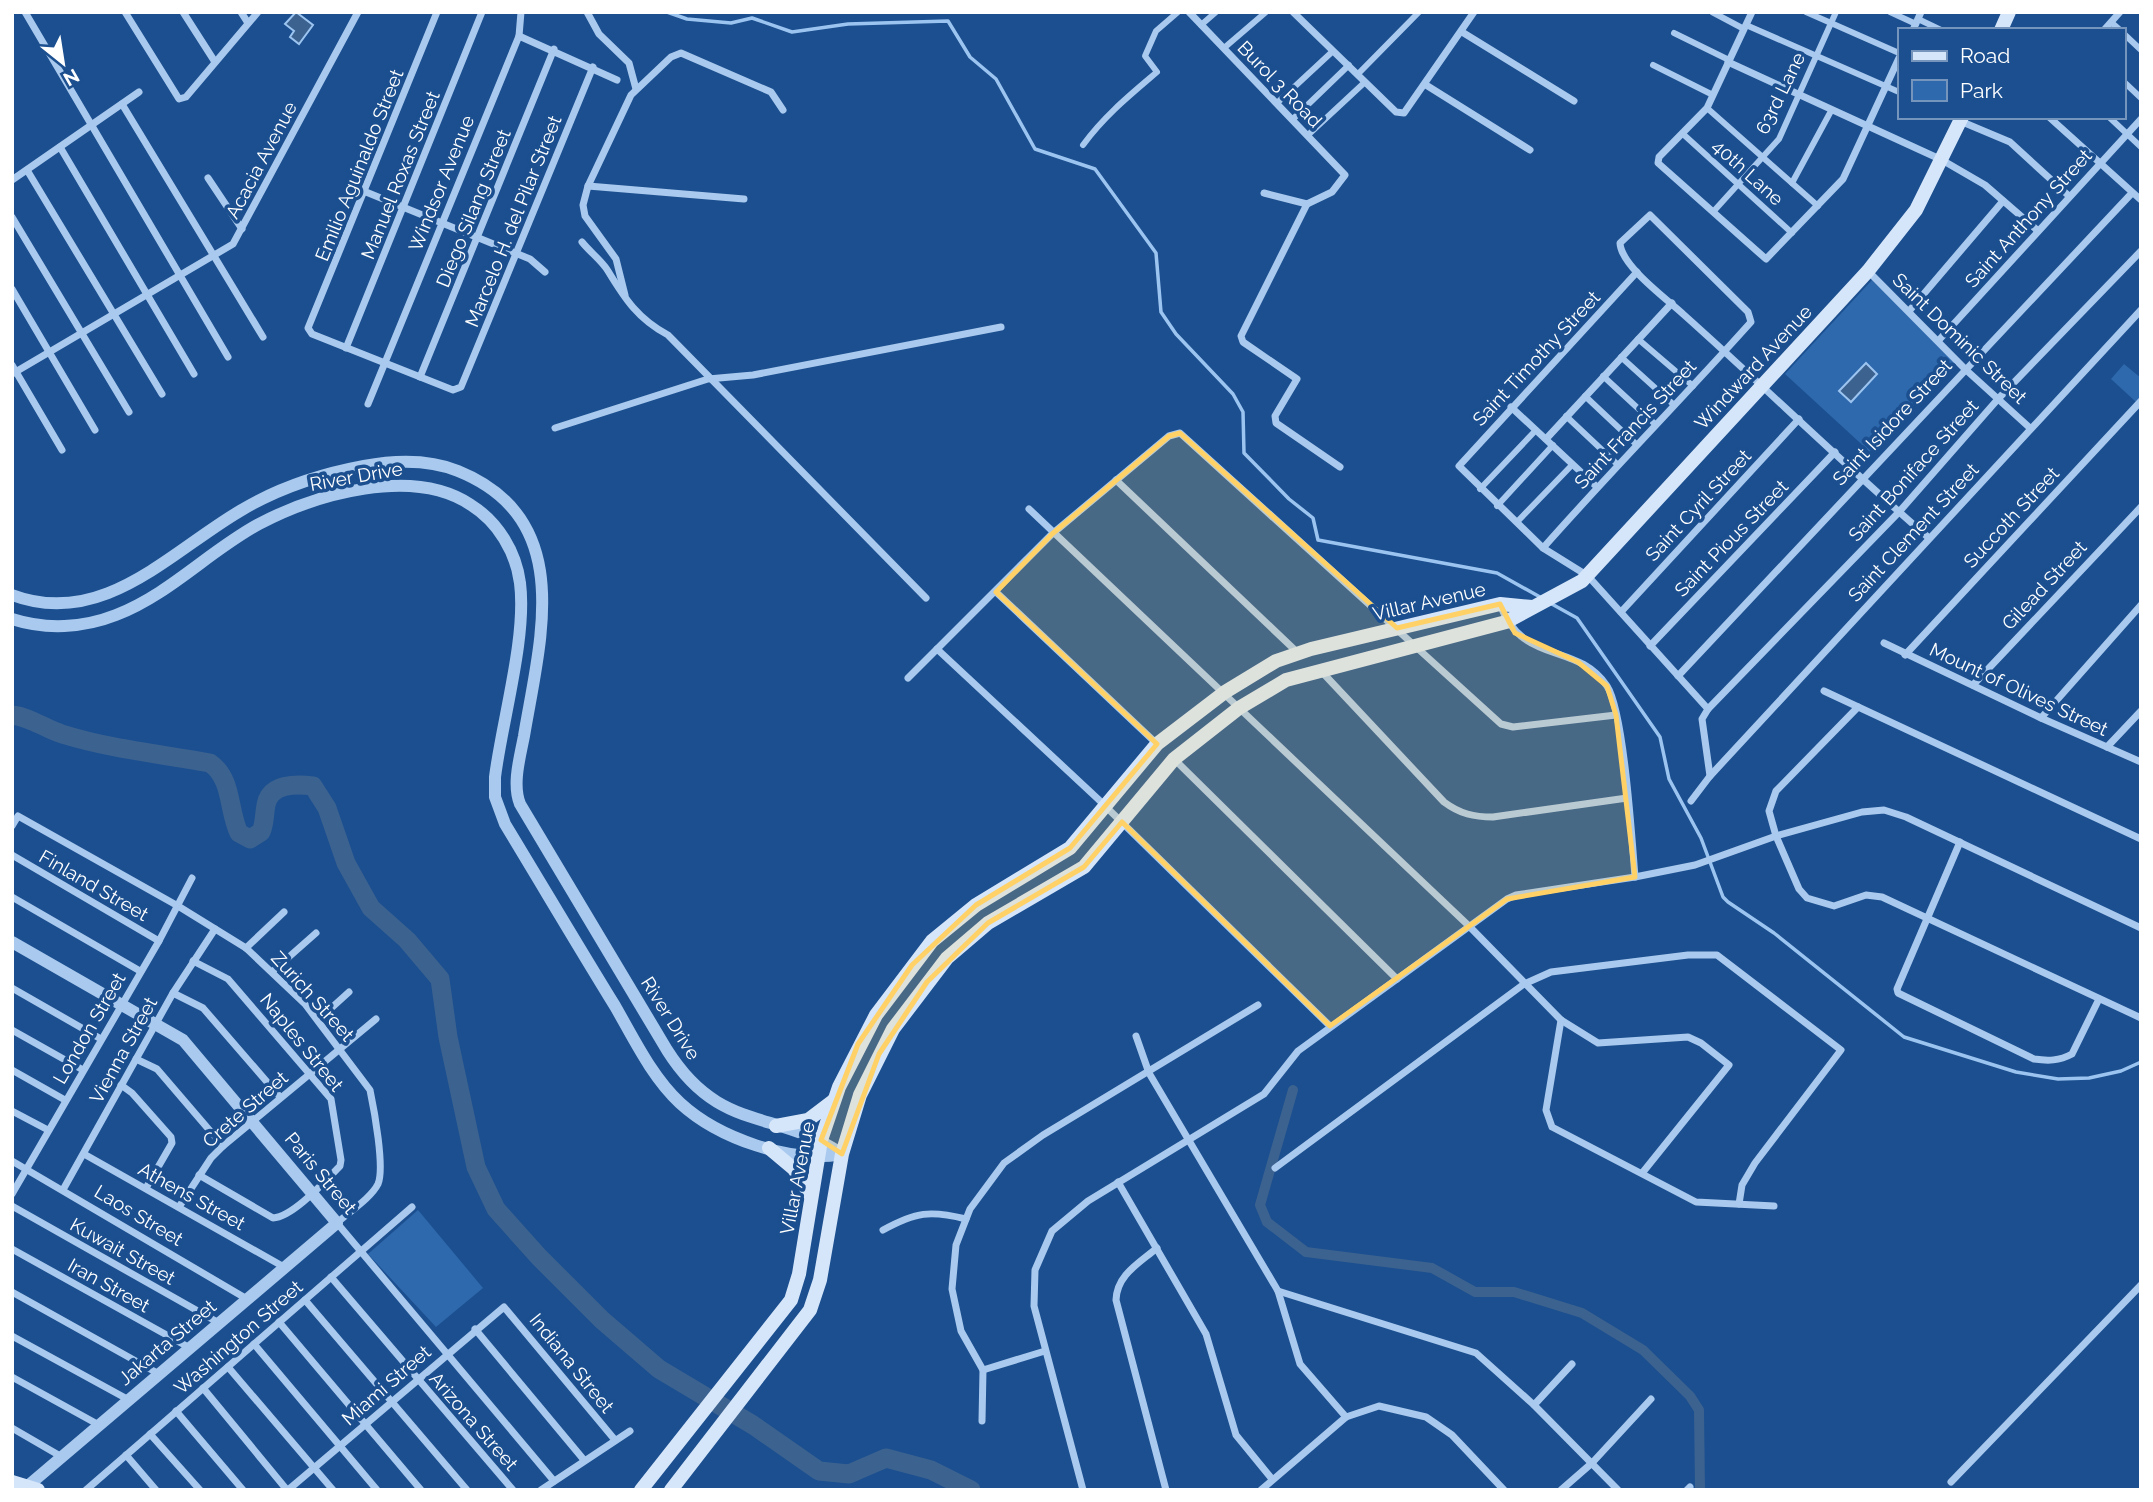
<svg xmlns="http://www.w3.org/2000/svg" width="2153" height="1502" viewBox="0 0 2153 1502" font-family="Raleway,sans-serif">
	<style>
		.green { fill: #2e69ad }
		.water { fill: #3c6290; stroke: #9cc4f0; stroke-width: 2 }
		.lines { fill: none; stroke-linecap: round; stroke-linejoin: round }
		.stream { stroke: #9cc4f0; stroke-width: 3.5 }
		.canal { stroke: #3c6290; stroke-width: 10 }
		.river { stroke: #3c6290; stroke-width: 19 }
		.pedestrian { stroke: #a9c9ee; stroke-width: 6 }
		.minor { stroke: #a9c9ee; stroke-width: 7 }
		.tertiary { stroke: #a9c9ee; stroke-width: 12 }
		.secondary { stroke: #d6e6fa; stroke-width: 14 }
		.marked { fill: #ffd166; fill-opacity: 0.2; stroke: #ffd166; stroke-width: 5; stroke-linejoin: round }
		.labels { text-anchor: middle; stroke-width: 7; stroke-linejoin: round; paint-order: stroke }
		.street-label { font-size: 19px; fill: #fff; stroke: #1b4f8f }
	</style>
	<rect width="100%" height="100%" fill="#1b4f8f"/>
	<g class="green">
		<path d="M1872 280 1956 361 1870 452 1785 374Z"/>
		<path d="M2124 364 2141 378V397L2136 402 2111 379Z"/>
		<path d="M418 1210 483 1288 436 1327 368 1254Z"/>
	</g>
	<g class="water">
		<path d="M296 12 313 25 299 44 290 37 294 31 285 24Z"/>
		<path d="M1866 363 1877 374 1851 402 1839 391Z"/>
	</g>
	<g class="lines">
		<g class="stream">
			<path d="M667 12 687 19 731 23 752 18 792 32 848 24 948 21 970 57 996 79 1035 149 1095 169 1156 253 1161 312 1176 334 1233 394 1243 412 1244 453 1289 499 1313 518 1318 540 1497 573 1540 597"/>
			<path d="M1550 603 1577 618 1660 737 1669 779 1701 838 1723 897 1728 902 1774 933 1904 1037 2016 1072 2058 1079 2089 1078 2121 1071 2141 1062"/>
		</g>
		<path class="canal" d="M1293 1090 1260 1205 1267 1222 1306 1252 1432 1268 1475 1292H1514L1582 1313 1643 1350 1690 1396 1699 1410 1700 1490"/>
		<path class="river" d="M12 715C31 717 45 729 62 734 110 749 161 754 210 763 233 779 228 811 239 833L250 839 261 832C265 823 264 815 266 805 270 783 296 784 313 786L327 808 346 863 371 908 407 940 440 979 448 1037 476 1167 496 1209 539 1257 602 1320 659 1369 753 1425 819 1471 849 1474 886 1458 931 1470 971 1490"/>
		<g class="pedestrian">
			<path d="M1712 12 1744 29"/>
			<path d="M1806 12 1899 53"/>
			<path d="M1890 12 1916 24"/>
			<path d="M1918 19 1941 30"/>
			<path d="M2111 22 2120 30"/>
			<path d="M1201 25 1216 12"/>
			<path d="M1746 25 1899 92"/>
			<path d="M1674 33 1729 60"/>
			<path d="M2123 33 2141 50"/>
			<path d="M1224 48 1266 12"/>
			<path d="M1653 65 1713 95"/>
			<path d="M1358 74 1419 12"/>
			<path d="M2123 81 2141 98"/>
			<path d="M1277 103 1333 51"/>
			<path d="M1707 108 1818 206"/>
			<path d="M2109 117 2141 147"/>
			<path d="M1293 119 1349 65"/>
			<path d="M1683 134 1792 233"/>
			<path d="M1308 135 1365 82"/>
			<path d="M1083 145C1104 116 1130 95 1157 72L1145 56 1156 31 1178 12"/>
			<path d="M1792 183 1831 111"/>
			<path d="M1713 212 1779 139 1836 12"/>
			<path d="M1638 339 1693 386"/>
			<path d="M1621 357 1674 405"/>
			<path d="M1603 376 1656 425"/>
			<path d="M1585 396 1637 445"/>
			<path d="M1566 416 1618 465"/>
			<path d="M1480 489 1536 430"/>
			<path d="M1497 506 1553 445"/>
			<path d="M1517 522 1572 465"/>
		</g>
		<g class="minor">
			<path d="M25 12 228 357"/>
			<path d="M125 12 179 99 186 97 258 12"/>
			<path d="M183 12 215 62"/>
			<path d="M241 12 248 23"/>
			<path d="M437 12 308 328 312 334 453 390 461 387 593 67"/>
			<path d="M587 12 599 34 629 63 636 89"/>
			<path d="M1189 12 1345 175 1332 192 1307 204 1264 193"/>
			<path d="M1293 12 1396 112 1404 113 1474 12"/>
			<path d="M1752 12 1707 108 1659 157 1658 163 1766 259 1843 179 1899 58"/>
			<path d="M1913 30 1921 12"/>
			<path d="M2104 30 2120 12"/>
			<path d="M1462 32 1574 101"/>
			<path d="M519 36 617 80"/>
			<path d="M1728 62 1942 160 1985 185 2037 230"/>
			<path d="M1426 85 1530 150"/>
			<path d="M122 104 263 337"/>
			<path d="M2049 117 2141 200"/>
			<path d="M1960 121 2010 142 2069 196"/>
			<path d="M60 147 194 374"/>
			<path d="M27 170 162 394"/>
			<path d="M208 178 242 229"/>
			<path d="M12 180 139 92"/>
			<path d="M588 186 744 199"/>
			<path d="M366 192 530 259 545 272"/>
			<path d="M1307 204 1241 336 1243 342 1297 379 1275 416 1276 423 1340 467"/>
			<path d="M12 217 129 412"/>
			<path d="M582 242C590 252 602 261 608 271 625 299 638 319 668 335L926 598"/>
			<path d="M1868 271 1965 369 2030 428"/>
			<path d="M1637 272 1459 466 1543 548 1588 576 1708 709 1702 719 1710 776 1691 801"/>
			<path d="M12 289 95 430"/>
			<path d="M625 295 616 259 585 216 583 205 588 186 631 95 671 57 681 53 771 92 783 110"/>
			<path d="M1910 310 2003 201"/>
			<path d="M1939 340 2141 119"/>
			<path d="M346 348 482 12"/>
			<path d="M12 365 62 450"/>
			<path d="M12 374 233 244 358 12"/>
			<path d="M420 377 554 49"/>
			<path d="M368 404 519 36 521 12"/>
			<path d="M1511 407 1597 487"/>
			<path d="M555 428 708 379 753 375 1001 327"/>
			<path d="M1546 439 1672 303"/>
			<path d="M1116 480 1297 652"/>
			<path d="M1029 509 1469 926 1561 1020 1598 1043 1688 1037 1701 1043 1729 1065 1643 1172"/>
			<path d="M1543 548C1611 471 1683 398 1751 322L1748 312 1650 215 1620 243C1621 266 1667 299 1683 314 1766 388 1845 466 1929 538"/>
			<path d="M996 592 1157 744"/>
			<path d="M1500 604C1522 666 1577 641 1607 686 1624 712 1632 840 1635 877"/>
			<path d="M1621 612 1799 419"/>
			<path d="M1884 643 2041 718 2141 762"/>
			<path d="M1650 646 1835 452"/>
			<path d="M1905 655 2141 401"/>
			<path d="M1322 672 1444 802C1460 814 1474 817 1493 817L1627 798"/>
			<path d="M1678 676 2132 193"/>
			<path d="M908 678 937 649"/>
			<path d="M1973 685 2141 507"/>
			<path d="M1824 691 2141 839"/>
			<path d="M1858 707 1776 791 1769 811 1776 836 1799 889 1807 898 1834 906 1866 895 1882 897 2141 1018"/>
			<path d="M1708 709 1899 512 1998 399 2141 251"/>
			<path d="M2041 718 2141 605"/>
			<path d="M2107 747 2141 711"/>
			<path d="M1174 759 1397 979"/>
			<path d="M1710 776 2141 310"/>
			<path d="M12 826 18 816 178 906 246 948 305 1004 370 1090C374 1109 385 1168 378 1184 371 1198 349 1212 337 1223L554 1481"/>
			<path d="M1960 842 1897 989 1898 993 2034 1059C2048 1061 2059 1061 2072 1054L2099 999"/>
			<path d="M12 855 159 941"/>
			<path d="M12 897 140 971"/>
			<path d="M246 948 284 912"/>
			<path d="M193 961 228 979 331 1099 341 1160 340 1166C325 1181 293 1217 273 1218L199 1175"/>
			<path d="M273 971 316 933"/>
			<path d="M12 988 101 1039"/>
			<path d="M173 993 203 1008 280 1097"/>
			<path d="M318 1020 349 992"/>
			<path d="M1561 1020 1546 1110 1552 1127 1696 1202 1774 1206"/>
			<path d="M1330 1026 1098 799 937 649 1052 534 1169 436 1180 433 1501 724 1513 727 1616 715"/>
			<path d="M12 1030 83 1070"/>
			<path d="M1136 1036 1149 1073 1278 1291 1476 1353 1534 1405 1618 1490"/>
			<path d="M136 1059 157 1069 223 1146"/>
			<path d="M12 1070 65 1100"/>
			<path d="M121 1085 132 1093 171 1137 172 1143 146 1188"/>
			<path d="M12 1111 48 1130"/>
			<path d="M84 1154 284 1267"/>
			<path d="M12 1161 247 1299"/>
			<path d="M1275 1168 1524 984 1551 972 1688 955H1717L1841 1050 1755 1163 1742 1185 1739 1204"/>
			<path d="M1118 1182 1206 1334 1236 1435 1272 1479"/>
			<path d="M64 1188 173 993 215 929"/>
			<path d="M12 1194 159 941 192 878"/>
			<path d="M12 1206 219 1323"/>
			<path d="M179 1207 211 1158 223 1146 376 1019"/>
			<path d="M883 1230C916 1212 930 1210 966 1219"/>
			<path d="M1157 1248C1138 1264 1117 1275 1116 1300L1166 1490"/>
			<path d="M12 1249 190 1348"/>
			<path d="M331 1277 513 1490"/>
			<path d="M1278 1291 1300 1364 1346 1417"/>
			<path d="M12 1292 159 1374"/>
			<path d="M305 1300 467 1490"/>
			<path d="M279 1322 421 1490"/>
			<path d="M475 1329 584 1460"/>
			<path d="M12 1336 129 1400"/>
			<path d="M254 1344 377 1490"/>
			<path d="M228 1367 333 1490"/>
			<path d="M983 1370 1045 1351"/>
			<path d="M12 1377 99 1425"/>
			<path d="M203 1388 287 1490"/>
			<path d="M1534 1405 1572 1364"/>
			<path d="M176 1411 243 1490"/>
			<path d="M982 1421 983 1370 961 1331 952 1289 956 1245 970 1209 1004 1163 1043 1135 1258 1005"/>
			<path d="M12 1428 62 1457"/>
			<path d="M150 1434 200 1490"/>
			<path d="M126 1455 156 1490"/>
			<path d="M1951 1482 2141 1285"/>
			<path d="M86 1490 412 1207"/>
			<path d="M288 1490 504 1307 615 1440"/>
			<path d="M541 1490 630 1431"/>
			<path d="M1083 1490 1034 1306 1035 1270 1052 1231 1088 1201 1264 1094 1298 1051 1507 899 1516 895 1635 877 1695 865 1776 836 1862 812 1884 810 1906 817 2141 928"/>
			<path d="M1261 1490 1346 1417 1379 1406 1426 1417 1452 1435 1504 1490"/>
			<path d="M1561 1490 1592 1463 1651 1399"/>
			<path d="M1687 1490 1690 1487"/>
		</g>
		<g class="tertiary">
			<path d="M12 595C102 629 170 552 240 511 278 488 321 474 364 466 396 460 428 459 458 471 577 519 540 640 524 736 520 757 512 784 520 804L667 1050C720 1134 774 1108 842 1154"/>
			<path d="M12 619C46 630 83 628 116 615 170 594 209 551 259 524 316 494 413 466 471 505 498 522 516 552 520 583 527 637 502 721 495 777V797L505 824C542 885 578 946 615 1006 634 1039 652 1077 680 1103 718 1138 791 1164 842 1154"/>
			<path d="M12 942 183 1040 337 1223 23 1490"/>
		</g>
		<g class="secondary">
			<path d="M2001 30 2009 12"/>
			<path d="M776 1126 808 1120 833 1101"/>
			<path d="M769 1148 794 1169 811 1196"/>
			<path d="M12 1482 38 1490"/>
			<path d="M641 1490 791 1300 799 1274 821 1140 839 1087 876 1015 932 941 976 905 1070 848 1157 744 1225 692 1276 661 1311 649 1500 604 1532 607"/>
			<path d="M671 1490 810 1310 820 1280 842 1154 860 1095 893 1029 947 958 988 923 1084 867 1174 759 1239 708 1286 680 1506 622 1582 581 1868 271 1916 210 1962 117"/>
		</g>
	</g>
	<path class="marked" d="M1180 433 1397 628 1500 604 1515 633 1578 662 1607 686 1616 715 1635 877 1507 899 1330 1026 1122 822 1084 867 988 923 927 982 879 1054 842 1154 821 1140 858 1044 912 965 976 905 1070 848 1157 744 996 592 1052 534 1169 436Z"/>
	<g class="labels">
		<g class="street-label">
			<text transform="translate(1280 84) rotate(46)" y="7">Burol 3 Road</text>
			<text transform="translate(1780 93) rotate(-64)" y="7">63rd Lane</text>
			<text transform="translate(261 160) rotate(-62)" y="7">Acacia Avenue</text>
			<text transform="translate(359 165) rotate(-68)" y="7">Emilio Aguinaldo Street</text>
			<text transform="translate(1748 172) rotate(42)" y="7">40th Lane</text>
			<text transform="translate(400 175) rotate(-68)" y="7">Manuel Roxas Street</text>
			<text transform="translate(441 183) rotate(-68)" y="7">Windsor Avenue</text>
			<text transform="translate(473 208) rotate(-68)" y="7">Diego Silang Street</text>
			<text transform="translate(2028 218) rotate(-48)" y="7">Saint Anthony Street</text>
			<text transform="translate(513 221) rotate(-68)" y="7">Marcelo H. del Pilar Street</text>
			<text transform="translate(1960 338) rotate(44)" y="7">Saint Dominic Street</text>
			<text transform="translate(1536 358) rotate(-47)" y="7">Saint Timothy Street</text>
			<text transform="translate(1753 367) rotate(-47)" y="7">Windward Avenue</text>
			<text transform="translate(1892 422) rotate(-47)" y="7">Saint Isidore Street</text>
			<text transform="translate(1635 424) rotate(-47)" y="7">Saint Francis Street</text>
			<text transform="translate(1913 470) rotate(-48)" y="7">Saint Boniface Street</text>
			<text transform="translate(356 476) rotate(-10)" y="7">River Drive</text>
			<text transform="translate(1698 505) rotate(-47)" y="7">Saint Cyril Street</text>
			<text transform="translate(2011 517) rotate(-47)" y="7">Succoth Street</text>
			<text transform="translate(1913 532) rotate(-47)" y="7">Saint Clement Street</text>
			<text transform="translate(1731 538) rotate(-46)" y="7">Saint Pious Street</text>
			<text transform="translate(2044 585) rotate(-47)" y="7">Gilead Street</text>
			<text transform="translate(1429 601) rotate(-13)" y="7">Villar Avenue</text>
			<text transform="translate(2019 689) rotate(25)" y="7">Mount of Olives Street</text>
			<text transform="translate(94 885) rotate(30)" y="7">Finland Street</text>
			<text transform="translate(313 996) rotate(48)" y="7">Zurich Street</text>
			<text transform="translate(671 1018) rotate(58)" y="7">River Drive</text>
			<text transform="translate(89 1028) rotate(-60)" y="7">London Street</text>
			<text transform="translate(302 1042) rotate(51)" y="7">Naples Street</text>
			<text transform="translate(123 1050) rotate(-61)" y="7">Vienna Street</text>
			<text transform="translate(245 1109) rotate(-41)" y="7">Crete Street</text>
			<text transform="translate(321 1173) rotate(50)" y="7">Paris Street</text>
			<text transform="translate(797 1178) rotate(-79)" y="7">Villar Avenue</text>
			<text transform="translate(192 1196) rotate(29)" y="7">Athens Street</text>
			<text transform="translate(139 1215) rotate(31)" y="7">Laos Street</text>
			<text transform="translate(123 1251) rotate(29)" y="7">Kuwait Street</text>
			<text transform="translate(109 1285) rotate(29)" y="7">Iran Street</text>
			<text transform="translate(238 1337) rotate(-41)" y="7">Washington Street</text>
			<text transform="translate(167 1342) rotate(-40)" y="7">Jakarta Street</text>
			<text transform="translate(572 1363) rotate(51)" y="7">Indiana Street</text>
			<text transform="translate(386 1385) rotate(-41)" y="7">Miami Street</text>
			<text transform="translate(474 1421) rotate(49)" y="7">Arizona Street</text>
		</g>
	</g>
	<rect width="2153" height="1502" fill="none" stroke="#ffffff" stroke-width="28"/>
	<rect x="1898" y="28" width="228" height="91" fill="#1b4f8f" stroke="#7695bc" stroke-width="2"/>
	<rect x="1912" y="51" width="35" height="10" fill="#d6e6fa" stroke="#7695bc" stroke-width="2"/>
	<text x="1960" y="63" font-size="21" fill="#ffffff">Road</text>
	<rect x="1912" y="80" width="35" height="21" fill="#2e69ad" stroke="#7695bc" stroke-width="2"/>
	<text x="1960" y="98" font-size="21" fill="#ffffff">Park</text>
	<g transform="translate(63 63) rotate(150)" stroke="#1b4f8f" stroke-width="5" paint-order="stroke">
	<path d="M0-5L12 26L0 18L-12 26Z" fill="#ffffff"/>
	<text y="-10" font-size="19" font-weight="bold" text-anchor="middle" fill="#ffffff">N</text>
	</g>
</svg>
